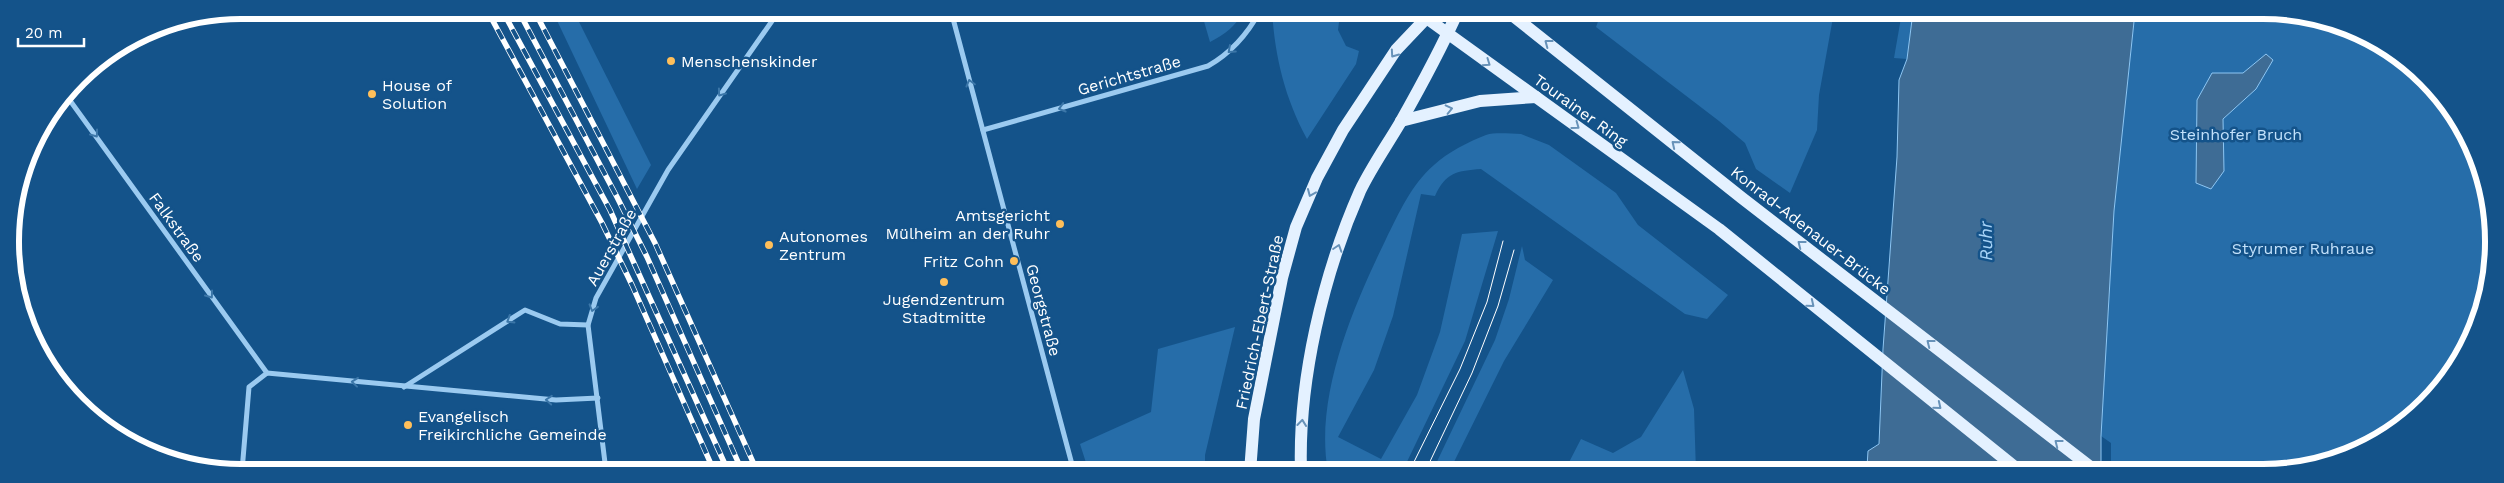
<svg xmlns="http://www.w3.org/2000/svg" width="2504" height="483" viewBox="0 0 2504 483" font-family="'Work Sans',sans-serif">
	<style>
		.green { fill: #266da9 }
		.water { fill: #3e6c95; stroke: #8dc6f3 }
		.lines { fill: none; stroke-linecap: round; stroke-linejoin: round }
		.street { stroke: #9bcaf0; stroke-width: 5 }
		.primary { stroke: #e4f1ff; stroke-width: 12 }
		.tram { stroke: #fff; stroke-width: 1 }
		.rail-casing { stroke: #fff; stroke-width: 5.5 }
		.rail { stroke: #14538a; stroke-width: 4; stroke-dasharray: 11; stroke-linecap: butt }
		.oneway { stroke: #6792b9 }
		.oneway2 { stroke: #3c77a9 }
		.poi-dot { fill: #ffbf5a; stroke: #14538a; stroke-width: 2 }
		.labels { text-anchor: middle; stroke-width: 5; stroke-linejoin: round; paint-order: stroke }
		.poi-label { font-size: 16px; fill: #fff; stroke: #14538a; text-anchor: start }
		.street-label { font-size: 16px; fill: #fff; stroke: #14538a }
		.park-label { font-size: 16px; fill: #c2e1fb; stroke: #14538a }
		.water-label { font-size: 18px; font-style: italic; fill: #a7d3f7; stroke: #14538a }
		.rim { fill: none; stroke: #fff; stroke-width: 6 }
	</style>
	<rect width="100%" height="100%" fill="#14538a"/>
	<g class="green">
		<path d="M552 10H573L651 165 637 189Z"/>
		<path d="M1201 11H1244C1236 26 1225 34 1210 42Z"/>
		<path d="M1272 11H1336L1340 14 1338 30 1346 46 1359 51 1356 64 1307 139C1285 98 1275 58 1272 11Z"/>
		<path d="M1602 11 1834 12 1819 95 1817 130 1790 193 1756 169 1745 143 1719 121 1596 27Z"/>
		<path d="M1902 12H1913L1907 59 1894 58Z"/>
		<path d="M2135 12H2292L2378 41 2446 100 2486 181 2492 271 2470 344 2426 405 2351 455 2278 472H2111V443L2101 436 2114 211Z"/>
		<path d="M1521 134 1549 145 1616 193 1638 225 1728 295 1707 319 1685 314 1481 169C1457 171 1446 172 1435 196L1421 194 1393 316 1374 370 1338 437 1381 459 1417 395 1440 332 1462 234 1498 231 1465 341 1404 468 1396 464 1392 472H1328C1314 396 1354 305 1386 239 1399 213 1411 185 1434 165 1448 152 1468 142 1486 135 1496 132 1510 134 1521 134Z"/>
		<path d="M1522 246 1525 260 1553 280 1504 361 1449 472H1432L1495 340 1509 299Z"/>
		<path d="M1235 327 1205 455V472H1089L1080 444 1151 412 1158 349Z"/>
		<path d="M1683 370 1694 409 1696 472H1564L1581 439 1613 453 1641 437Z"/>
	</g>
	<g class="water">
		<path d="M1913 12H2135L2114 211 2101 436V472H1870L1867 467 1868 451 1879 444 1883 349 1897 157 1899 80 1907 59Z"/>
		<path d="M2266 54 2273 60 2256 89 2223 119 2224 171 2211 189 2196 183 2197 100 2212 73H2243Z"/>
	</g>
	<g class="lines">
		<g class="street">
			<path d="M951 11 1074 472"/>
			<path d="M66 95 267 373"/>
			<path d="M983 130 1208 66C1231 53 1247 35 1260 11"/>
			<path d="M404 387 525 310 560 324 588 325"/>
			<path d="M242 471 249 387 267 373 556 400 598 398"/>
			<path d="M606 471 588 325 596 298 668 170 779 11"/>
		</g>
		<g class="primary">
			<path d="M1507 11 1742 198 2097 472"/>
			<path d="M1425 17 1719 229 2021 472"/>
			<path d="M1401 121 1480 101 1536 97"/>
			<path d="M1250 472 1254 419 1282 278 1296 227 1317 178 1343 130 1396 50 1433 11"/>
			<path d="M1301 472C1298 381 1323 275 1360 191 1371 168 1387 145 1400 123 1421 86 1441 49 1458 11"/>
		</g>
		<g class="tram">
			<path d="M1409 472 1460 369 1487 302 1503 241"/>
			<path d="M1425 472 1472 373 1498 306 1514 250"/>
		</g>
		<defs>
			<g id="rail">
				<path d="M487 10 602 223 632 285 714 471"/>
				<path d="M502 10 610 210 728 471"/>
				<path d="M518 10 617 197 647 257 742 471"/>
				<path d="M534 10 655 243 757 471"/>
			</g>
		</defs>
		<use href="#rail" class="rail-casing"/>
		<use href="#rail" class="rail"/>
	</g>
	<defs><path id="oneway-chevron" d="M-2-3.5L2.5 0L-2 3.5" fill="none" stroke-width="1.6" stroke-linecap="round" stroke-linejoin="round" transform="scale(1.25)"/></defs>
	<g class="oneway">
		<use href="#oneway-chevron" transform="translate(1548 43) rotate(-143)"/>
		<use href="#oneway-chevron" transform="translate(1394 54) rotate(125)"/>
		<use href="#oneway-chevron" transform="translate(1487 63) rotate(35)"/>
		<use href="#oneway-chevron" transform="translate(1449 109) rotate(-13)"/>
		<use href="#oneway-chevron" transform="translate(1576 126) rotate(36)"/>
		<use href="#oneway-chevron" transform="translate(1675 144) rotate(-141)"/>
		<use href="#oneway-chevron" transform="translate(1311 193) rotate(113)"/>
		<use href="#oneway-chevron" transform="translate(1801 244) rotate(-142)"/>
		<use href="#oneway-chevron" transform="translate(1338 248) rotate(-72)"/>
		<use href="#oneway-chevron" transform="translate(1811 304) rotate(39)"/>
		<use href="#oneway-chevron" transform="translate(1930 343) rotate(-142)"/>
		<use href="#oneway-chevron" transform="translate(1938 406) rotate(39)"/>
		<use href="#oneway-chevron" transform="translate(1302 423) rotate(-84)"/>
		<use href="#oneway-chevron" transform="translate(2058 443) rotate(-142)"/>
	</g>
	<g class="oneway2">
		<use href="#oneway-chevron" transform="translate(1231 50) rotate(138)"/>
		<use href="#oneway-chevron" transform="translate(970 83) rotate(-105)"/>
		<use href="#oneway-chevron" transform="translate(721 93) rotate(126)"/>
		<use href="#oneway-chevron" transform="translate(1062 108) rotate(164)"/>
		<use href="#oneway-chevron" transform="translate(95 134) rotate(54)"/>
		<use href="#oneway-chevron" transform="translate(210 295) rotate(54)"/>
		<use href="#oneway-chevron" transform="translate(593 308) rotate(107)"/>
		<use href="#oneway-chevron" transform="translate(510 320) rotate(148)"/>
		<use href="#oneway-chevron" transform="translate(355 382) rotate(-174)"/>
		<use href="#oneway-chevron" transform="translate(549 400) rotate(-176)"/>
	</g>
	<g class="poi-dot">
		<circle cx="671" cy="61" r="5"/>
		<circle cx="372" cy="94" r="5"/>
		<circle cx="1060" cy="224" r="5"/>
		<circle cx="769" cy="245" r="5"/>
		<circle cx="1014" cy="261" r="5"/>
		<circle cx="944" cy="282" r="5"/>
		<circle cx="408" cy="425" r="5"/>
	</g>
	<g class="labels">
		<g class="poi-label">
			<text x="681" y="67">Menschenskinder</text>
			<text x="382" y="91">House of<tspan x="382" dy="18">Solution</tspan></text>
			<text x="1050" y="221" text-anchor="end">Amtsgericht<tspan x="1050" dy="18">Mülheim an der Ruhr</tspan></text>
			<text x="779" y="242">Autonomes<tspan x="779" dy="18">Zentrum</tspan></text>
			<text x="1004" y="267" text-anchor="end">Fritz Cohn</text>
			<text x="944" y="305" text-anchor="middle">Jugendzentrum<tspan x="944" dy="18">Stadtmitte</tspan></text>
			<text x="418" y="422">Evangelisch<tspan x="418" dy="18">Freikirchliche Gemeinde</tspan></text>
		</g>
		<g class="street-label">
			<text transform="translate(1129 75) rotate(-16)" y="6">Gerichtstraße</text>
			<text transform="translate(1581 110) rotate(36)" y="6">Tourainer Ring</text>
			<text transform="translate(177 227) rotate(54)" y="6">Falkstraße</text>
			<text transform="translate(1811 230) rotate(38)" y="6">Konrad-Adenauer-Brücke</text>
			<text transform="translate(611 247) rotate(-61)" y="6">Auerstraße</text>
			<text transform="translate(1044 310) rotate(75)" y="6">Georgstraße</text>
			<text transform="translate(1259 322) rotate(-78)" y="6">Friedrich-Ebert-Straße</text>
		</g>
		<g class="park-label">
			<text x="2236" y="140">Steinhofer Bruch</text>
			<text x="2303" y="254">Styrumer Ruhraue</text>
		</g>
		<g class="water-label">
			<text transform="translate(1986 241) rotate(-91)" y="6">Ruhr</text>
		</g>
	</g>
	<path d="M0 0H2504V483H0ZM241 19H2263A222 222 0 0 1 2485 241V242A222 222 0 0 1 2263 464H241A222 222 0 0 1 19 242V241A222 222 0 0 1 241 19Z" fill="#14538a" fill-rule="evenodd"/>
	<path class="rim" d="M241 19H2263A222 222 0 0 1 2485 241V242A222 222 0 0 1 2263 464H241A222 222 0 0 1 19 242V241A222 222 0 0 1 241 19Z"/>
	<path d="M18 38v8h66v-8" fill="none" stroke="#ffffff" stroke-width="2.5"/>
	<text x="25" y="38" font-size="15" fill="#ffffff" stroke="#14538a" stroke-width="4" paint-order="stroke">20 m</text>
</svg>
